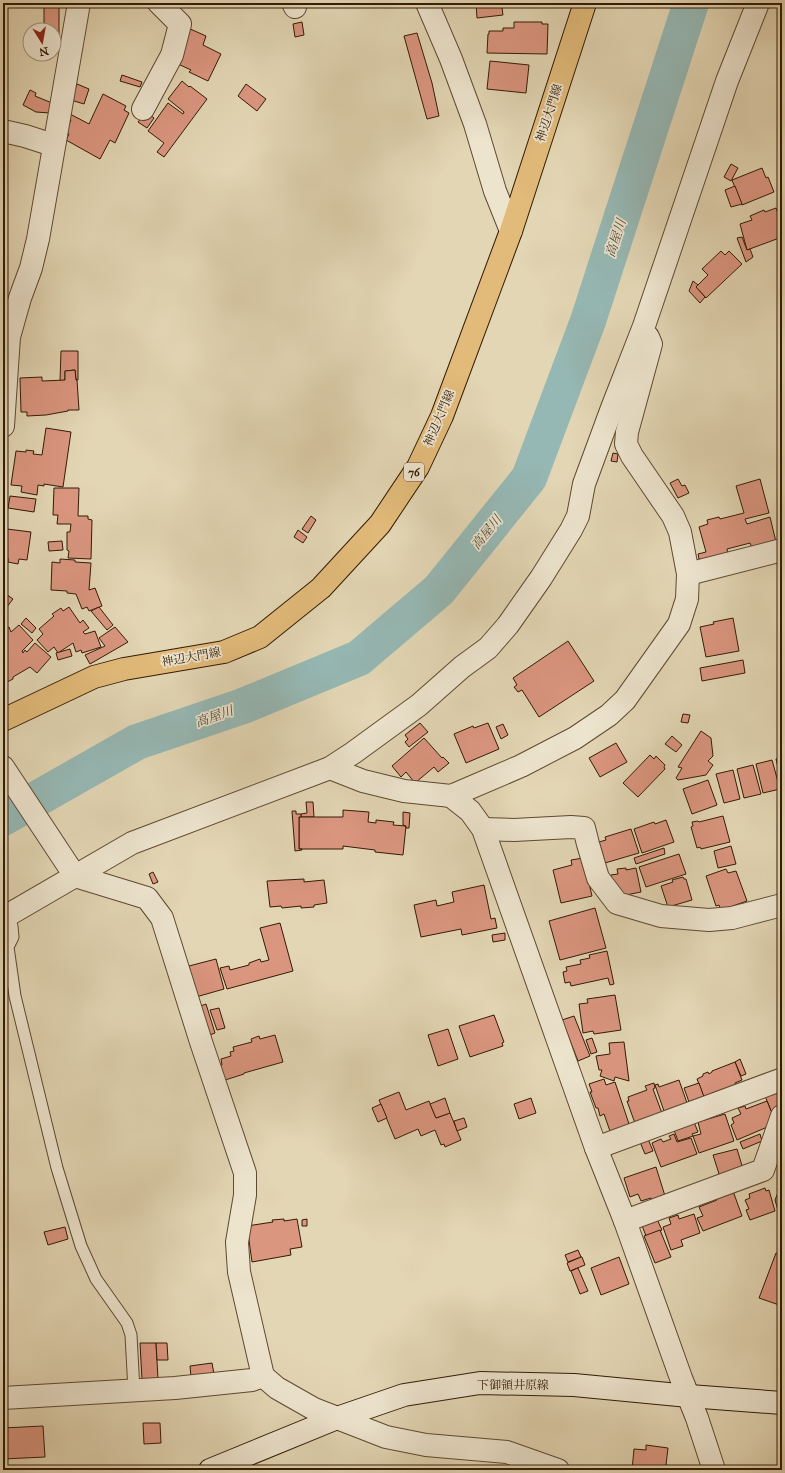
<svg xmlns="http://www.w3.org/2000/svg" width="785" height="1473" viewBox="0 0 785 1473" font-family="'IM FELL Great Primer','Noto Serif JP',serif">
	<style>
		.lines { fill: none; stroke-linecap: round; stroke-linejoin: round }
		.river { stroke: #96b8b4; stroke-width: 36 }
		.building { fill: #db9680; stroke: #321a04 }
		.lane-casing { stroke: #5e4930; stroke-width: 13 }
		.street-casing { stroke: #5e4930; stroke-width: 24 }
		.secondary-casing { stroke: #321a04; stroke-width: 24 }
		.primary-casing { stroke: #321a04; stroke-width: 24 }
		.lane { stroke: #ede4ce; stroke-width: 11 }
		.street { stroke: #ede4ce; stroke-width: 22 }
		.secondary { stroke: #ede4ce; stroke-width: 22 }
		.primary { stroke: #e2bb7a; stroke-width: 22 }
		.labels { text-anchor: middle; stroke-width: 3.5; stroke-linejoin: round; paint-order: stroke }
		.shield { fill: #ede4ce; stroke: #6a5741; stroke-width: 1 }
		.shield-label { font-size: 11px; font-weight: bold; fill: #321a04 }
		.street-label { font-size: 12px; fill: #321a04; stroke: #ede4ce }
		.water-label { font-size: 13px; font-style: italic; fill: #504939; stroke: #ede4ce }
	</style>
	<rect width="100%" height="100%" fill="#e3d6b4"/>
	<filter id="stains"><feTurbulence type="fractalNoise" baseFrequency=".005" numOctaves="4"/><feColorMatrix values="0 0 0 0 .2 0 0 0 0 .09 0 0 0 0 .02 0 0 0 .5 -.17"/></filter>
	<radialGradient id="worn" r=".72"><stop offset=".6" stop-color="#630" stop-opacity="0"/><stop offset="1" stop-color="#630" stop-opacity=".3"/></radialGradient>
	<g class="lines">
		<path class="river" d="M3 818 137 742 243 706 359 658 439 590 529 478 588 321 691 3"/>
	</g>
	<g class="building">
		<path d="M44 3H59V49H54V30H44Z"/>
		<path d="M476 3H504L505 7 502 8 503 15 477 18Z"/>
		<path d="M302 22 304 35 295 37 293 24Z"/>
		<path d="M514 22H542V24H548L547 54 487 53 488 34H489V31H503V28H514Z"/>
		<path d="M188 28 206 36 203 45 221 54 208 81 189 72 191 70 176 63Z"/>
		<path d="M417 33 432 83 439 116 427 119 404 36Z"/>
		<path d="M490 61 529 65 526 93 487 89Z"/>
		<path d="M122 75 142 82 140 87 120 81Z"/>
		<path d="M182 81 189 87 190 86 207 99 164 157 157 152 164 143 148 131 168 103 183 114 184 112 168 99Z"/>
		<path d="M77 84 89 89 84 104 71 100Z"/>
		<path d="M246 84 266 99 257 111 238 96Z"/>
		<path d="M30 90 36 93 35 96 52 103 50 113 36 112 23 105Z"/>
		<path d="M103 94 126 106 124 110 129 113 115 143 110 140 100 159 66 140 69 134 65 132 71 120 68 118 70 114 89 124Z"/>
		<path d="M146 112 154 118 147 128 138 122Z"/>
		<path d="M731 164 738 168 731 181 724 177Z"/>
		<path d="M762 168 766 178 768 177 774 192 742 205 732 180Z"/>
		<path d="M735 186 742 204 731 207 725 190Z"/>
		<path d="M776 208 782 224V237L747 250 740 224 752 220 750 216 764 210 765 212Z"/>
		<path d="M742 237 747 250 750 249 753 257 746 262 737 238Z"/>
		<path d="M721 251 725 255 729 251 742 264 706 298 696 287 708 275 702 269Z"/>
		<path d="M693 281 698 285 696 287 705 297 700 303 689 291Z"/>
		<path d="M61 351H78V380H76L75 370 65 371V380L60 381Z"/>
		<path d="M75 370 76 380H77L79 410H68V411L46 415 27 416V412H21L20 378 42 377V381L65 380V371Z"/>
		<path d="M46 428 71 432 63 487 44 484V486L38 485 37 495 21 492 22 486 11 485 16 451 26 452V450L34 451 33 454 42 455Z"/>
		<path d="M613 453 618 454 617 462 611 461Z"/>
		<path d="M678 479 682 486 685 485 689 493 678 498 670 483Z"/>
		<path d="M760 479 769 513 745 519 747 524 770 517 776 542 752 548 750 543 727 549 728 555 702 561 699 559 698 554 706 552 699 527 708 524 707 520 719 517 720 519 744 513 736 486Z"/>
		<path d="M54 488H79L78 516H88V519L92 520 91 559 68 558 69 551 67 550V532H70L71 524H57L58 515H53Z"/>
		<path d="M10 496 36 499 34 512 8 508Z"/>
		<path d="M311 516 316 520 308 533 302 529Z"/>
		<path d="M7 529 31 532 27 560 19 559 18 564 8 562V558L3 557V540H5Z"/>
		<path d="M298 530 307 537 303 543 294 537Z"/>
		<path d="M62 541 63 550 49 551 48 542Z"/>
		<path d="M60 559 75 560V562L91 563 89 590 95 588 102 606 89 611 87 607 82 609 76 594 67 593V591L51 590 52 562 60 563Z"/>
		<path d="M3 592 13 599 3 612Z"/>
		<path d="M69 607 80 623 83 620 89 628 83 632 85 634 95 631 101 647 82 653 81 650 76 652 73 643 58 653 54 647 48 652 37 640 43 634 39 629 54 616 52 614 61 608 63 611Z"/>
		<path d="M99 607 113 625 107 630 91 611Z"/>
		<path d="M26 618 36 628 32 633 21 624Z"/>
		<path d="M733 618 739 651 706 657 700 627 714 624 713 622Z"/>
		<path d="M19 625 33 640 22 651 23 653 25 650 27 652 35 643 51 657 37 673 30 667 13 677V679L3 684V630L9 627 11 632Z"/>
		<path d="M115 627 128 642 90 664 85 655 105 646 99 638Z"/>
		<path d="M568 641 594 681 539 717 522 690 518 692 514 687 517 685 513 678Z"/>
		<path d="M70 649 72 656 58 660 56 653Z"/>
		<path d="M743 660 745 673 702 681 700 668Z"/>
		<path d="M683 714 690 715 688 723 681 722Z"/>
		<path d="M420 723 428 732 409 747 405 742 408 739 405 735Z"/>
		<path d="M488 723 499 749 466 763 454 734 473 726 474 728Z"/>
		<path d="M503 724 508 735 501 739 496 727Z"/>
		<path d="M701 731 711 738 713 756 708 761 713 765 706 775 678 780 676 778 682 768 678 767Z"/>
		<path d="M672 736 682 745 676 752 665 744Z"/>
		<path d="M424 738 442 758 443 757 449 763 438 772 434 767 415 783 406 772 401 777 392 766Z"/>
		<path d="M616 743 627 762 600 777 589 758Z"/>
		<path d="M650 755 654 759 656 756 665 765 664 767 665 769 638 797 623 783Z"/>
		<path d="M782 757V784L776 759Z"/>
		<path d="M772 760 780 789 763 793 756 764Z"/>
		<path d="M753 765 761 794 744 798 737 769Z"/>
		<path d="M733 770 740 799 724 803 716 774Z"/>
		<path d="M708 780 717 805 692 814 683 789Z"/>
		<path d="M306 802H313L314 817H301V814L307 813Z"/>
		<path d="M343 810 369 812 368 822 376 823V820L394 822 393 825 406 826 403 855 375 852V850L343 846V849H299V817H343Z"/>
		<path d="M292 811H296V814H301V817H299V849H302V850L295 851Z"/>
		<path d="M403 812 410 813 409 828H406V826L403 825Z"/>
		<path d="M723 816 730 842 701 849 700 847 697 848 691 827 693 826 692 822 698 821 699 822Z"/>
		<path d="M666 820 674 842 642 853 634 829 654 822 655 824Z"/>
		<path d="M631 829 639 853 605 863 599 842 606 840 605 837Z"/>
		<path d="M731 846 736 864 718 868 714 851Z"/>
		<path d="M664 848 665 854 636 864 634 858Z"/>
		<path d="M679 854 686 874 646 887 639 867Z"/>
		<path d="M583 858 592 896 561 903 553 870 572 865 571 860Z"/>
		<path d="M626 868V870L636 868 641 892 621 896 613 886 611 875 618 874 617 869Z"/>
		<path d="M726 869 728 873 736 871 747 901 721 910 719 905 716 906 706 876Z"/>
		<path d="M153 872 158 882 153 884 149 874Z"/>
		<path d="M683 877 684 879H686L692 900 668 907 661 886 673 882 672 880Z"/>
		<path d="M304 879V882L324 880 327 903 314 905V907L301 908V906L282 908 281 906 270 907 267 881Z"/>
		<path d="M484 885 491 919 495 918 497 928 462 935 461 929 421 937 414 905 436 900 437 906 454 902 452 892Z"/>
		<path d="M595 908 606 948 560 960 549 921Z"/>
		<path d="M280 923 293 971 227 989 220 968 229 966 230 970 249 965V963L260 959 261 962 269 960 260 928Z"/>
		<path d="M505 933V940L493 942 492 935Z"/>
		<path d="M607 951 614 984 610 985 608 978 571 986 570 982 565 983 563 972 567 971 566 967 581 964 580 960 590 958 589 955Z"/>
		<path d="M216 959 224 989 196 997 189 966Z"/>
		<path d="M615 995 621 1030 594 1034 593 1031 583 1033 579 1004 588 1003 587 999Z"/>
		<path d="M206 1004 215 1033 207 1036 198 1007Z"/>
		<path d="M219 1008 225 1028 217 1030 210 1010Z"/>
		<path d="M494 1015 504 1042 502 1043 503 1046 470 1057 459 1026Z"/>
		<path d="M574 1016 590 1056 578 1061 562 1020Z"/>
		<path d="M448 1029 458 1059 438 1066 428 1035Z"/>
		<path d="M275 1035 283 1062 244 1073V1074L222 1081 218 1066 222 1065 221 1059 231 1056 230 1052 234 1051 233 1047 252 1042 251 1039 259 1036 260 1039Z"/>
		<path d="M592 1038 597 1052 591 1054 586 1040Z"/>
		<path d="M624 1042 629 1081 615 1077 614 1081 600 1076 602 1070H599L596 1056 610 1054 609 1043Z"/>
		<path d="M740 1059 746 1074 741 1076 735 1062Z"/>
		<path d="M735 1062 742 1080 735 1083 737 1088 705 1100 697 1079 703 1076V1074L708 1072 709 1074 712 1072V1071Z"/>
		<path d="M604 1079 606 1085 615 1082 630 1127 611 1134 604 1114 600 1116 598 1108H596L590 1092H592L589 1084Z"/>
		<path d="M679 1080 688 1106 665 1114 655 1085 658 1084 659 1087Z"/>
		<path d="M654 1083 655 1088 653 1089 663 1116 636 1126 627 1101H629L628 1097 647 1090 645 1086Z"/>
		<path d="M699 1083 704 1097 689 1102 684 1088Z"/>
		<path d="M399 1092 406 1110 429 1101 436 1118 450 1113 461 1140 445 1147 444 1144 441 1145 435 1130 421 1136 418 1129 395 1139 379 1100Z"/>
		<path d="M781 1092 782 1096 779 1105 776 1107 777 1111 772 1113 765 1096Z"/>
		<path d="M445 1098 450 1113 436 1118 430 1104Z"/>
		<path d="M531 1098 536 1113 519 1119 514 1104Z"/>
		<path d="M767 1101 774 1118 772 1125 737 1140 731 1125 734 1123 732 1118 741 1114 738 1108 745 1106 746 1109Z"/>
		<path d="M381 1104 387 1118 378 1122 372 1108Z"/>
		<path d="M725 1114 734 1141 699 1153 693 1136 701 1134 698 1122Z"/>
		<path d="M464 1118 467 1127 457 1131 454 1121Z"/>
		<path d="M694 1122 698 1132 692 1134 693 1136 678 1141 674 1130Z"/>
		<path d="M674 1134 677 1142 691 1138 697 1154 661 1167 652 1143 661 1139 663 1142 671 1139 669 1136Z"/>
		<path d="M760 1134 762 1141 743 1149 740 1142Z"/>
		<path d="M648 1139 653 1151 645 1154 640 1142Z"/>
		<path d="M737 1149 743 1169 720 1177 713 1155Z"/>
		<path d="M656 1167 665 1196 652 1200 651 1198 641 1201 638 1194 630 1197 624 1178Z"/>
		<path d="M782 1170V1214H779L775 1200 779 1190H777L782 1180 779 1179Z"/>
		<path d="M765 1188 766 1191 769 1190 775 1211 750 1220 746 1210 749 1209 745 1200 750 1198 749 1194Z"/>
		<path d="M733 1191 742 1216 703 1231 697 1218 703 1216 699 1207 717 1200 716 1198Z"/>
		<path d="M694 1214 700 1233 681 1240 683 1246 671 1250 663 1227 671 1224 669 1218 678 1215 679 1219Z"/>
		<path d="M656 1217 662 1230 646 1236 641 1223Z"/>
		<path d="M284 1219V1221L297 1219 302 1247 290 1249 291 1255 252 1262 247 1226 273 1222 272 1220Z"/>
		<path d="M307 1219V1226H302V1220Z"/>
		<path d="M65 1227 68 1239 48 1245 44 1232Z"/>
		<path d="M660 1230 671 1257 655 1263 644 1236Z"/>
		<path d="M578 1250 581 1257 568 1262 565 1255Z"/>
		<path d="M776 1253 782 1255V1306L759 1298Z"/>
		<path d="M581 1257H582L585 1265 570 1271 567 1263Z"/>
		<path d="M619 1257 629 1284 601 1295 591 1268Z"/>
		<path d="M578 1268 588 1291 580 1294 571 1271Z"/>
		<path d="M140 1343H156L158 1379 142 1380Z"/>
		<path d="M156 1343H167L168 1360H157Z"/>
		<path d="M212 1363 214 1374 191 1377 190 1366Z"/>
		<path d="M143 1423H160L161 1443 144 1444Z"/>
		<path d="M43 1426 45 1457 3 1459V1428Z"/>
		<path d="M646 1445 668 1448 666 1465 670 1466 669 1470H632L634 1449 646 1450Z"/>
	</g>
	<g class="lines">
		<defs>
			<path id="lane" d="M5 917 12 926 13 937 8 947 15 996 57 1168 81 1246 96 1279 127 1323 131 1335 134 1391"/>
			<g id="street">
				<path d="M293 3 295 7"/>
				<path d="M427 3 451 59 475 124 495 191 511 231"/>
				<path d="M143 109 172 55 180 24 159 3"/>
				<path d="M3 131 25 136 53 145"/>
				<path d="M3 426 9 337 20 298 31 268 38 239 79 3"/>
				<path d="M688 574 782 550"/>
				<path d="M3 767 75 876 147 898 162 918 201 1042 245 1173V1195L237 1242 239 1272 263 1376 277 1388 314 1409 386 1437 426 1445 507 1452 558 1470"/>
				<path d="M330 768 363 781 404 791 451 796 521 766 575 738 609 715 625 700 679 624 687 599 688 574 680 532 673 516 632 456 626 444 627 432 651 344 648 337"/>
				<path d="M451 796 470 811 483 829 596 1148 625 1221 681 1378 697 1418 714 1470"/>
				<path d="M483 829 514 830 571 827 584 828 588 844 598 878 617 903 661 916 709 920 732 918 782 905"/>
				<path d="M3 918 132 843 330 768 353 753 419 705 462 667 488 648 508 625 541 578 571 530 578 516 584 484 612 408 644 326 727 81 758 3"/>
				<path d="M596 1148 780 1080 782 1081"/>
				<path d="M625 1221 763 1170 782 1116"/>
				<path d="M3 1398 175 1388 252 1380 263 1376"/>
			</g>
			<path id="secondary" d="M210 1470 337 1418 404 1395 480 1383 574 1385 689 1396 782 1403"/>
			<path id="primary" d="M3 720 94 677 124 669 224 652 260 637 321 588 380 524 418 467 442 416 511 231 585 3"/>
		</defs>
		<use href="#lane" class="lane-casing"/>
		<use href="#street" class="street-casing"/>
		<use href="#secondary" class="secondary-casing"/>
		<use href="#primary" class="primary-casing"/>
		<use href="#lane" class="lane"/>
		<use href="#street" class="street"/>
		<use href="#secondary" class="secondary"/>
		<use href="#primary" class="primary"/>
	</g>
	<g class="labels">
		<rect class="shield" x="404" y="463" width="20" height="18" rx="3"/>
		<g class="shield-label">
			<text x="414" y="476">76</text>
		</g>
		<g class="street-label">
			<text transform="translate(549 113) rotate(-72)" y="4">神辺大門線</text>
			<text transform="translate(439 418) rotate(-67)" y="4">神辺大門線</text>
			<text transform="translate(191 657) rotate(-10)" y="4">神辺大門線</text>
			<text x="513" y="1389">下御領井原線</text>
		</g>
		<g class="water-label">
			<text transform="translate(615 238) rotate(-72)" y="5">高屋川</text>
			<text transform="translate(486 532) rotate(-51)" y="5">高屋川</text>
			<text transform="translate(214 716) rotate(-19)" y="5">高屋川</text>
		</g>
	</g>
	<rect width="785" height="1473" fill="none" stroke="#e3d6b4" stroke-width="16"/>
	<rect x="4" y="4" width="777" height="1465" fill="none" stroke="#321a04" stroke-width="2"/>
	<rect x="8" y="8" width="769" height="1457" fill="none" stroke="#321a04"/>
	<g transform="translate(42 42) rotate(169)"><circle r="19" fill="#ede4ce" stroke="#a2937d"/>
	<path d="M0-3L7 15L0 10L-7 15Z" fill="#8f2418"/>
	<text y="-6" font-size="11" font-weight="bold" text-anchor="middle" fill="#321a04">N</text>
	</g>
	<rect width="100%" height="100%" filter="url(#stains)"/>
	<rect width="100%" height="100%" fill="url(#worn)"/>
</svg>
